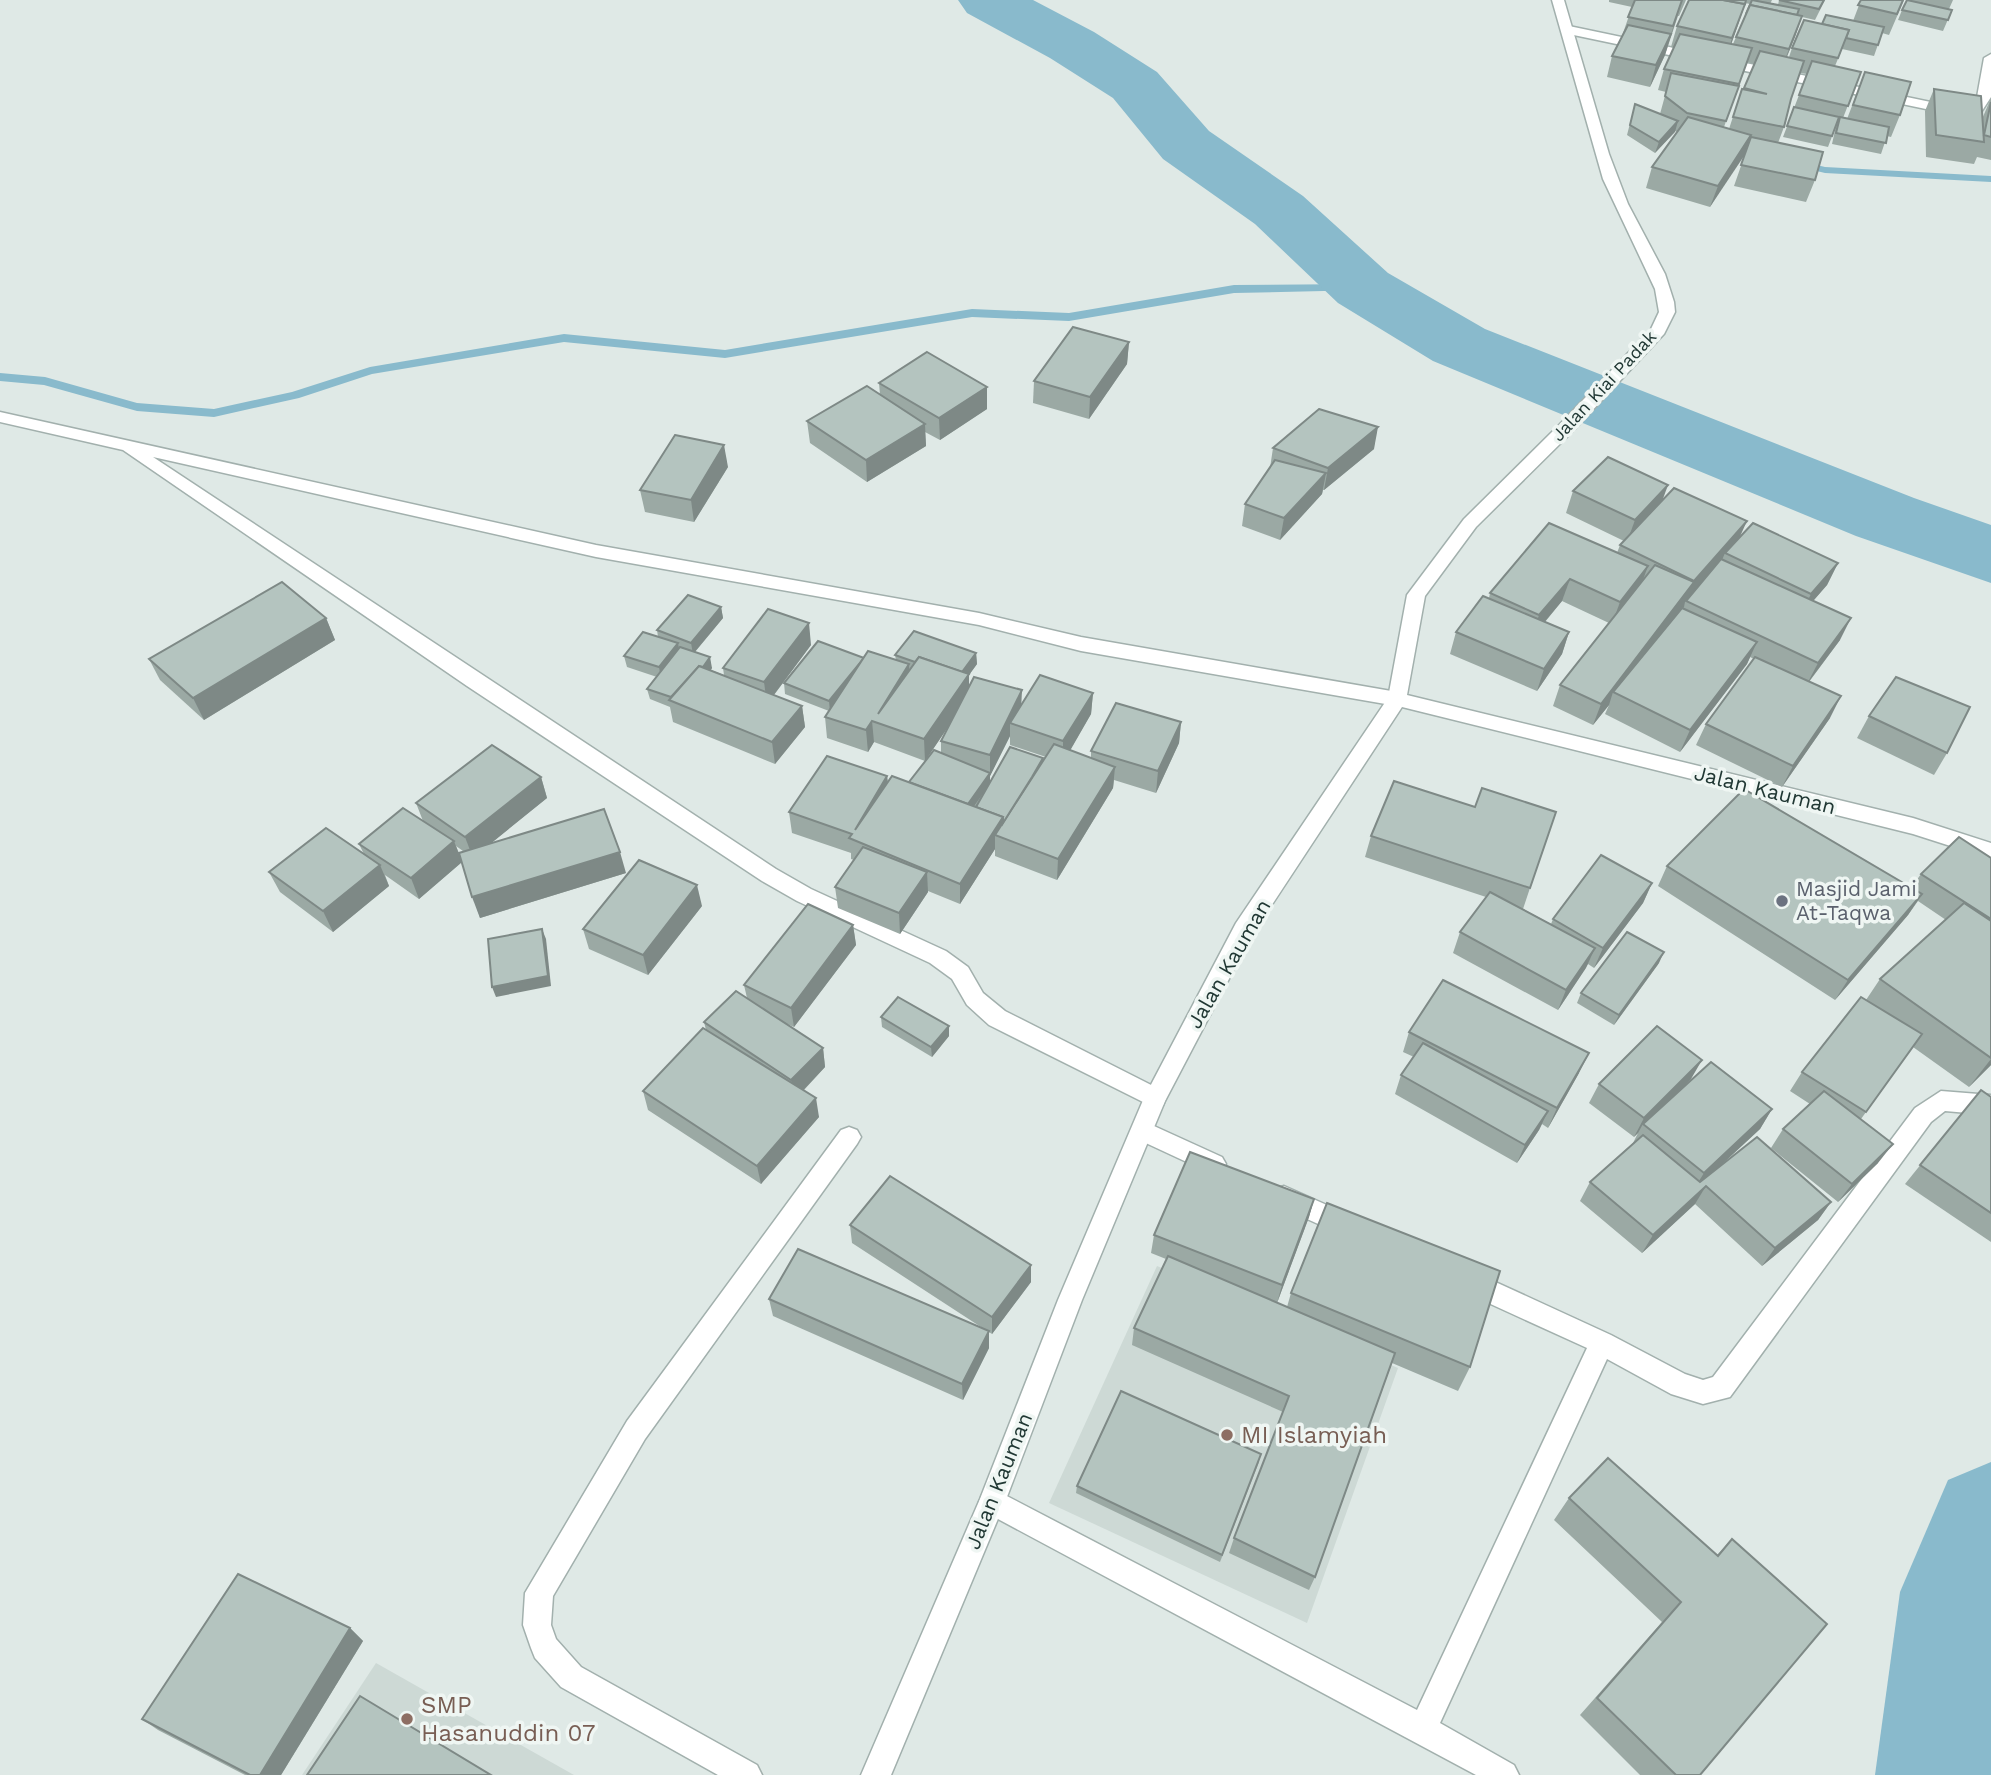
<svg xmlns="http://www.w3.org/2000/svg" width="1991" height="1775" viewBox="0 0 1991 1775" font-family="'Work Sans',sans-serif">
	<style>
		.built { fill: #cdd9d5 }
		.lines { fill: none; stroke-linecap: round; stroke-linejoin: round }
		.stream { fill: #89bacc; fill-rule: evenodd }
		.river { fill: #89bacc; fill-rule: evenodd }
		.minor-casing { stroke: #a2b0ad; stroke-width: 3 }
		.tertiary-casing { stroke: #a2b0ad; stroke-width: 3 }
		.minor { fill: #fff; fill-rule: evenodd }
		.tertiary { fill: #fff; fill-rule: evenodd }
		.wall { fill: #9ba9a4; fill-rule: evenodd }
		.shaded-wall { fill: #7e8986 }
		.building { fill: #b4c4bf; stroke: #7e8986; stroke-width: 2 }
		.worship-dot { fill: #6b7280; stroke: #eff6f3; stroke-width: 2.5 }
		.education-dot { fill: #8d6e63; stroke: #eff6f3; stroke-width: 2.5 }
		.labels { text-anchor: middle; stroke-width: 7; stroke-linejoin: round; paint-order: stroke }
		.far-street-label { font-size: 18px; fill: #213834; stroke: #eff6f3 }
		.street-label { font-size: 21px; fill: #213834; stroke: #eff6f3 }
		.worship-label { font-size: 21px; fill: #5b616d; stroke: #eff6f3; text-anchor: start }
		.near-education-label { font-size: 24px; fill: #785e54; stroke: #eff6f3; text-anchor: start }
	</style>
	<rect width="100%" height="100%" fill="#dfe9e6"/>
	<g class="built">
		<path d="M1157 1266 1398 1368 1307 1623 1049 1503Z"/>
		<path d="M376 1663 574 1775H302Z"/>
	</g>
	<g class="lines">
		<g class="stream">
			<path d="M1800 161 1825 167 1991 176V182L1825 173 1796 166V162Z"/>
			<path d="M1363 284 1369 288 1367 290 1234 293 1069 321 972 317 725 358 564 342 372 374 299 398 214 417 137 411 44 385 0 381V373L45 377 137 403 214 409 292 392 370 367 564 334 725 350 972 309 1069 313 1234 285Z"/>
		</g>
		<g class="river">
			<path d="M958 0H1033L1094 32 1157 72 1209 131 1303 196 1388 273 1485 329 1914 498 1991 525V583L1856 536 1433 361 1338 303 1255 224 1163 159 1113 98 1050 58 967 13Z"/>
			<path d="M1991 1462V1775H1875L1900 1592 1948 1480Z"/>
		</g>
		<defs>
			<g id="minor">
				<path d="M1569 26 1964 109 1970 108 1977 97 1984 58 1991 54V97L1980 114 1964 117 1564 33 1562 30Z"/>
				<path d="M0 412 596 545 979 613 1081 637 1397 692 1404 694 1407 699 1404 704 1397 706 1081 651 979 625 596 557 153 457 776 869 811 889 946 951 968 967 983 993 1005 1011 1163 1091 1166 1098 1163 1105 1155 1108 989 1025 967 1005 952 979 930 963 797 901 762 881 467 686 123 450 0 422Z"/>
				<path d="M1941 1091 1991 1095V1115L1945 1111 1931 1122 1730 1397 1703 1404 1671 1394 1607 1359 1440 1723 1514 1765 1519 1775H1476L983 1511 979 1502 983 1493 992 1489 1001 1493 1417 1710 1587 1348 1460 1290 1457 1282 1460 1274 1469 1271 1478 1274 1611 1335 1685 1374 1703 1380 1713 1377 1915 1108Z"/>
				<path d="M1143 1121 1222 1157 1226 1164 1222 1171 1214 1174 1206 1171 1135 1138 1131 1131 1135 1124Z"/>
				<path d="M849 1127 857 1130 861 1137 857 1144 645 1439 553 1596 551 1625 556 1639 581 1667 757 1765 762 1775H718L561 1687 535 1658 531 1648 523 1625 525 1593 627 1421 841 1130Z"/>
				<path d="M1284 1186 1356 1218 1359 1226 1356 1234 1347 1237 1276 1205 1272 1197 1276 1189Z"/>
			</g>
			<path id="tertiary" d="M1552 0H1564L1609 154 1628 204 1665 274 1674 302 1675 312 1664 334 1572 432 1476 527 1425 596 1407 695 1913 818 1991 843V859L1913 834 1402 707 1252 935 1165 1101 1082 1300 1005 1502 891 1775H861L980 1499 1058 1300 1144 1098 1236 923 1388 698 1407 595 1464 519 1560 424 1651 329 1659 312 1655 289 1603 179Z"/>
		</defs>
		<use href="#minor" class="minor-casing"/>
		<use href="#tertiary" class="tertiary-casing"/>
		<use href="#minor" class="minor"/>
		<use href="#tertiary" class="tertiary"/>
	</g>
	<g class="wall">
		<path d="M1609 0H1686L1679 16H1678L1665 55 1650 87 1607 77 1612 56 1622 36 1632 7 1609 2Z"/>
		<path d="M1689 0H1772L1770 4 1778 5 1779 0H1825L1815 20 1802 17 1787 57H1789L1792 48 1822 24 1853 21 1861 0H1904L1889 35 1882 33 1874 56 1842 49 1835 66 1861 72 1843 118 1847 119 1865 72 1900 115 1891 137 1887 136 1881 154 1832 144 1836 126 1828 147 1783 137 1807 74 1800 73 1790 99 1784 127 1778 143 1815 180 1806 202 1734 186 1749 143 1710 207 1646 188 1652 167 1677 132 1675 131 1655 153 1627 135 1635 104 1660 114 1666 92 1658 90 1664 69 1674 48 1671 47 1677 26ZM1745 3 1750 4 1733 44H1731ZM1747 62 1754 64 1744 89H1742L1729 129 1724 127Z"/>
		<path d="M1909 0H1953L1949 9 1952 10 1943 31 1898 20 1902 10Z"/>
		<path d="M1934 89 1982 119 1991 98V160L1977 157 1974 164 1926 157 1925 111Z"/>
		<path d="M1129 342 1127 364 1089 419 1033 403 1034 381Z"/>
		<path d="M879 383 987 409 940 440 925 432 926 446 867 482 810 443 807 421 880 395Z"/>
		<path d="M1273 448 1374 449 1324 490H1323L1322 494 1280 540 1242 526 1245 504 1270 468Z"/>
		<path d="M728 467 694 522 645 512 640 490Z"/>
		<path d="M1573 491 1663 499 1740 537 1838 563 1827 585 1813 601 1840 640 1809 682 1830 718 1782 787 1696 745 1706 724 1754 659 1750 657 1747 664 1680 752 1605 714 1609 705 1593 725 1553 706 1560 685 1609 623 1562 601 1545 622 1569 632 1562 654 1537 691 1450 654 1456 632 1489 598 1490 593 1617 553 1620 545 1624 541 1566 513Z"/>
		<path d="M721 607 723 618 695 652 712 668 711 670 724 675 723 668 811 645 774 695 802 706 805 727 775 764 673 722 670 707 650 699 647 689 657 677 627 667 624 656 658 637 657 630Z"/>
		<path d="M326 618 335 640 204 720 160 680 149 659Z"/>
		<path d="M976 653 977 664 969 675V687L1022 704 1093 693 1091 714 1070 750 1091 758V751L1181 722 1179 743 1156 793 1114 780 1113 788 1057 880 995 856V849L960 904 928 891V892L900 934 838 908 835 887 854 860 851 859V853L792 833 789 812 887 776 888 782H909L941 753V741L950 724 925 761 874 742 868 752 827 738 825 717 829 711 785 694 784 683 864 658 896 660 895 655ZM1010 736V745L1046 757 1043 760V758L990 782V776Z"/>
		<path d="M1869 716 1947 753 1934 775 1857 738Z"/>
		<path d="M541 777 547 798 491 843 626 873 480 918 462 862 419 899 385 875 389 886 333 932 280 892 269 872 364 854 359 844 423 821 416 803ZM456 846 463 851 461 858Z"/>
		<path d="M1371 836 1530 888 1523 909 1551 924 1553 919 1652 883 1643 903 1594 968 1588 964 1558 1010 1453 953 1460 932 1486 897 1365 857Z"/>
		<path d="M1991 858V1065L1969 1087 1913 1047 1861 1119 1878 1163 1838 1202 1771 1148 1783 1129 1810 1104 1790 1091 1802 1072 1866 1000 1880 979 1946 920 1918 901 1908 915 1835 1000 1658 886 1667 866 1911 888 1921 874Z"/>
		<path d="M702 906 648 975 589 949 583 929Z"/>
		<path d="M853 925 856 945 794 1027 785 1023 823 1048 825 1067 804 1090 819 1117 761 1184 648 1110 643 1091 706 1030 704 1022 747 998 744 985Z"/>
		<path d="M1659 963 1614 1025 1577 1003 1581 993Z"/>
		<path d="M881 1017 949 1036 932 1057 882 1027Z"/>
		<path d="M1409 1032 1579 1073 1548 1128 1542 1124 1539 1130 1517 1163 1395 1094 1401 1075 1414 1057 1403 1052Z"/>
		<path d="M1691 1079 1680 1091 1772 1109 1760 1129 1716 1170 1831 1202 1818 1220 1762 1266 1695 1204 1642 1253 1580 1201 1590 1182 1633 1143 1638 1133 1634 1137 1589 1103 1599 1084Z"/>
		<path d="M1981 1090 1991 1097V1242L1905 1184Z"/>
		<path d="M1314 1199 1309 1217 1277 1303 1287 1307 1291 1293 1470 1367 1458 1391 1392 1363 1315 1577 1309 1590 1229 1553 1234 1538 1283 1412 1132 1345 1134 1328 1166 1259 1151 1253 1154 1235Z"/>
		<path d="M850 1225 1031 1265V1282L992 1334 989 1332V1348L963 1400 773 1316 769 1299 984 1329 852 1243Z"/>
		<path d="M1259 1462 1220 1562 1076 1493 1077 1486Z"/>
		<path d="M1569 1498 1717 1555 1732 1539 1700 1775H1640L1580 1715 1662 1622 1554 1520Z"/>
		<path d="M350 1628 363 1641 281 1775H245L158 1730 142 1719Z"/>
	</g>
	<g class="shaded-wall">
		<path d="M1682 0 1665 55 1650 87 1656 65 1670 37Z"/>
		<path d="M1745 4 1738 25 1726 59 1732 38Z"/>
		<path d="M1802 16 1795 37 1781 70 1789 49Z"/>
		<path d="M1678 121 1675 132 1655 153 1659 142Z"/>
		<path d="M1751 135 1744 156 1710 207 1718 186Z"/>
		<path d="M1129 342 1127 364 1089 419 1090 397Z"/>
		<path d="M987 387V409L940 440 939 418Z"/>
		<path d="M925 424 926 446 867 482 866 460Z"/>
		<path d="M1378 427 1374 449 1324 490 1328 468Z"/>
		<path d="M724 445 728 467 694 522 691 500Z"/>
		<path d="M1326 473 1322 494 1280 540 1284 518Z"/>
		<path d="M1668 485 1660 507 1627 542 1635 520Z"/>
		<path d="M1747 521 1737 543 1725 553 1722 560 1685 602 1684 607 1617 694 1613 692 1609 705 1593 725 1601 704 1692 585 1694 581Z"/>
		<path d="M1838 563 1827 585 1800 616 1811 594Z"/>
		<path d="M1648 566 1640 588 1612 624 1620 602Z"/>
		<path d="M1570 579 1562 601 1532 637 1539 615Z"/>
		<path d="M721 607 723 618 693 654 691 643Z"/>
		<path d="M326 618 335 640 204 720 193 698Z"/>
		<path d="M1851 618 1840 640 1807 684 1818 663Z"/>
		<path d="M809 623 811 645 767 704 764 682Z"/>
		<path d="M1569 632 1562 654 1537 691 1544 669Z"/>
		<path d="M1757 642 1747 664 1680 752 1690 730Z"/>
		<path d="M678 643 680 654 661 678 659 667Z"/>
		<path d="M976 653 977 664 969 675V696L925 761 924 739 958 678Z"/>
		<path d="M710 657 712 668 683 706 677 700Z"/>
		<path d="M864 658 830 712 829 701Z"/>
		<path d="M909 664 910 685 878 714Z"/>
		<path d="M1022 690 1021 711 1010 723V736L990 776V784L964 820V809L990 773V755Z"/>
		<path d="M1093 693 1091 714 1063 763V741Z"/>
		<path d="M1841 696 1830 718 1782 787 1793 766Z"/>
		<path d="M802 706 805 727 775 764 772 742Z"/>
		<path d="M872 721 874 742 868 752 866 730Z"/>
		<path d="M1181 722 1179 743 1156 793 1158 771Z"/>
		<path d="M1115 767 1113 788 1057 880 1058 859Z"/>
		<path d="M887 776 889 797 855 830Z"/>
		<path d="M541 777 547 798 473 858 465 837Z"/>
		<path d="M1003 817 1002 838 995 835V849L960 904V884Z"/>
		<path d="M454 841 462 862 419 899 411 878Z"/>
		<path d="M620 852 626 873 480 918 472 897Z"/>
		<path d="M380 865 389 886 333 932 323 911Z"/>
		<path d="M927 872 928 892 900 934 899 913Z"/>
		<path d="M1652 883 1643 903 1594 968 1603 948Z"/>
		<path d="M697 885 702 906 648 975 643 955Z"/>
		<path d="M1922 894 1908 915 1835 1000 1848 980Z"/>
		<path d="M853 925 856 945 794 1027 791 1008Z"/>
		<path d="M542 929 546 939 551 986 496 997 492 987Z"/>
		<path d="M1595 948 1586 968 1558 1010 1566 990Z"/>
		<path d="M1664 952 1659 963 1614 1025 1619 1015Z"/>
		<path d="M949 1026V1036L932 1057 931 1047Z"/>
		<path d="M823 1048 825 1067 795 1099 791 1080Z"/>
		<path d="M1589 1053 1579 1073 1548 1128 1557 1108Z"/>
		<path d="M1991 1059V1065L1969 1087Z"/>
		<path d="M1702 1060 1691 1079 1645 1126 1643 1124 1638 1133 1634 1137 1644 1118Z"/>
		<path d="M816 1098 819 1117 761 1184 757 1166Z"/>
		<path d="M1772 1109 1760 1129 1692 1192 1704 1173Z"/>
		<path d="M1548 1111 1539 1130 1517 1163 1525 1145Z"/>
		<path d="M1893 1144 1878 1163 1838 1202 1852 1184Z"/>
		<path d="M1706 1186 1695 1204 1642 1253 1653 1235Z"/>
		<path d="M1314 1199 1309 1217 1277 1303 1282 1285Z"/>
		<path d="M1831 1202 1818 1220 1762 1266 1775 1248Z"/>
		<path d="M1031 1265V1282L992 1334V1317Z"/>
		<path d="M989 1331V1348L963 1400 962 1384Z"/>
		<path d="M350 1628 363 1641 281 1775H260Z"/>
	</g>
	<g class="building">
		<path d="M1635 0H1682L1673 26 1628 17Z"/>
		<path d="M1689 0H1723L1745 4 1732 38 1677 26Z"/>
		<path d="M1723 0H1746L1745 4Z"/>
		<path d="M1752 0 1799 9 1797 15 1750 5 1746 14Z"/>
		<path d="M1779 0H1824L1819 9Z"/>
		<path d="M1861 0H1903L1897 14 1858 5Z"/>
		<path d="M1907 0 1952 10 1948 20 1902 10Z"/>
		<path d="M1750 5 1802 16 1789 49 1736 37Z"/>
		<path d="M1826 15 1884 27 1878 45 1846 38 1849 30 1822 24Z"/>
		<path d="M1804 20 1849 30 1838 58 1792 48Z"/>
		<path d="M1628 25 1671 34 1656 65 1612 56Z"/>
		<path d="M1680 34 1752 48 1739 84 1664 69Z"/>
		<path d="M1760 51 1804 61 1791 99 1784 127 1733 117 1742 89 1767 94 1744 88Z"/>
		<path d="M1812 61 1861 72 1848 106 1799 95Z"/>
		<path d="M1865 72 1911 82 1900 115 1853 105Z"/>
		<path d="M1671 73 1739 86 1726 121 1687 113 1665 96Z"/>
		<path d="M1934 89 1981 96 1984 142 1936 135Z"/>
		<path d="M1991 102V137L1984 135Z"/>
		<path d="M1635 104 1678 121 1659 142 1630 125Z"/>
		<path d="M1794 107 1839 117 1832 136 1787 126Z"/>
		<path d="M1688 117 1751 135 1718 186 1652 167Z"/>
		<path d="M1840 117 1889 127 1886 143 1836 133Z"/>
		<path d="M1751 137 1823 152 1815 180 1741 165Z"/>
		<path d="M1073 327 1129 342 1090 397 1034 381Z"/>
		<path d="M927 352 987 387 939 418 879 383Z"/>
		<path d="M867 386 925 424 866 460 807 421Z"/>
		<path d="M1319 409 1378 427 1328 468 1273 448Z"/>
		<path d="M675 435 724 445 691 500 640 490Z"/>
		<path d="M1608 457 1668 485 1635 520 1573 491Z"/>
		<path d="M1275 460 1326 473 1284 518 1245 504Z"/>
		<path d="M1674 488 1747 521 1694 581 1620 545Z"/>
		<path d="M1549 523 1648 566 1620 602 1570 579 1539 615 1490 593Z"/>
		<path d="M1753 523 1838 563 1811 594 1725 553Z"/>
		<path d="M1721 559 1851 618 1818 663 1686 601Z"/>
		<path d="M1655 565 1694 582 1601 704 1560 685Z"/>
		<path d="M282 582 326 618 193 698 149 659Z"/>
		<path d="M688 595 721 607 691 643 657 630Z"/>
		<path d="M1483 596 1569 632 1544 669 1456 632Z"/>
		<path d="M1682 608 1757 642 1690 730 1613 692Z"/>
		<path d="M768 609 809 623 764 682 723 668Z"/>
		<path d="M914 631 976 653 962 672 919 657 915 662 895 655Z"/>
		<path d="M643 632 678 643 659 667 624 656Z"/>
		<path d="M818 641 864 658 829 701 784 683Z"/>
		<path d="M680 647 710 657 703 667 699 666 671 697 647 689Z"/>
		<path d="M868 651 909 664 878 714 919 657 969 674 924 739 872 721 866 730 825 717Z"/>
		<path d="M1755 657 1841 696 1793 766 1706 724Z"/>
		<path d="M699 666 802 706 772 742 669 700Z"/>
		<path d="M1040 675 1093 693 1063 741 1010 723Z"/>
		<path d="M974 677 1022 690 990 755 941 741Z"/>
		<path d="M1896 677 1970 707 1947 753 1869 716Z"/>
		<path d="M1116 703 1181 722 1158 771 1091 751Z"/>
		<path d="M1054 744 1115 767 1058 859 995 835Z"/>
		<path d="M492 745 541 777 465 837 416 803Z"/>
		<path d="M1010 747 1043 758 1032 777 1003 823V817L976 807Z"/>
		<path d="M934 750 990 773 968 804 909 782Z"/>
		<path d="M827 756 887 776 855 830 892 776 1003 817 960 884 849 838 852 834 789 812Z"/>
		<path d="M1394 781 1475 807 1482 788 1556 812 1530 888 1371 836Z"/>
		<path d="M1744 789 1922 894 1848 980 1667 866Z"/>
		<path d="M403 808 454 841 411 878 359 844Z"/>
		<path d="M604 809 620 852 472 897 459 853Z"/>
		<path d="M326 828 380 865 323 911 269 872Z"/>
		<path d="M1959 837 1991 858V919L1921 874Z"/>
		<path d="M863 847 927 872 899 913 835 887Z"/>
		<path d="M1601 855 1652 883 1603 948 1553 919Z"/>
		<path d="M639 860 697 885 643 955 583 929Z"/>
		<path d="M1490 892 1595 948 1566 990 1460 932Z"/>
		<path d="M1964 903 1991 921V1058L1880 979Z"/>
		<path d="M808 904 853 925 791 1008 744 985Z"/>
		<path d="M542 929 548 976 492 987 488 939Z"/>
		<path d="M1627 932 1664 952 1619 1015 1581 993Z"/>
		<path d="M1443 980 1589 1053 1557 1108 1409 1032Z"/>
		<path d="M736 991 823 1048 791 1080 704 1022Z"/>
		<path d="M898 997 949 1026 931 1047 881 1017Z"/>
		<path d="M1861 997 1922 1034 1866 1112 1802 1072Z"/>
		<path d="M1657 1026 1702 1060 1644 1118 1599 1084Z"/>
		<path d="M703 1028 816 1098 757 1166 643 1091Z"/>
		<path d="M1423 1043 1548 1111 1525 1145 1401 1075Z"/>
		<path d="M1711 1062 1772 1109 1704 1173 1643 1124Z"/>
		<path d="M1981 1090 1991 1097V1213L1920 1165Z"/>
		<path d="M1824 1091 1893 1144 1852 1184 1783 1129Z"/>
		<path d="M1643 1135 1700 1182 1757 1137 1831 1202 1775 1248 1706 1186 1653 1235 1590 1182Z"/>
		<path d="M1190 1152 1314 1199 1282 1285 1154 1235Z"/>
		<path d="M890 1176 1031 1265 992 1317 850 1225Z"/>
		<path d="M1327 1203 1500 1271 1470 1367 1291 1293Z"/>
		<path d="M798 1249 989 1331 962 1384 769 1299Z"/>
		<path d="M1168 1256 1395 1353 1315 1577 1234 1538 1289 1396 1134 1328Z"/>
		<path d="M1121 1391 1261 1454 1222 1555 1077 1486Z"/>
		<path d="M1608 1458 1718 1556 1732 1539 1827 1624 1700 1775H1676L1597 1698 1681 1602 1569 1498Z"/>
		<path d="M238 1574 350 1628 260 1775H250L142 1719Z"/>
		<path d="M360 1696 491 1775H307Z"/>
	</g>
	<circle class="worship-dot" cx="1782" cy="901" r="7"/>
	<g class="education-dot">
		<circle cx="1227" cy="1435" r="7"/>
		<circle cx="407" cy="1719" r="7"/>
	</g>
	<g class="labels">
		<g class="far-street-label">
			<text transform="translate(1604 386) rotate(-47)" y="6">Jalan Kiai Padak</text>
		</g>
		<g class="street-label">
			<text transform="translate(1765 790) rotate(14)" y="7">Jalan Kauman</text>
			<text transform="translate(1229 964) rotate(-60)" y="7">Jalan Kauman</text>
			<text transform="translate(999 1481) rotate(-68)" y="7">Jalan Kauman</text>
		</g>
		<g class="worship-label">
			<text x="1796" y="896">Masjid Jami<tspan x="1796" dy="24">At-Taqwa</tspan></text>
		</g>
		<g class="near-education-label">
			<text x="1241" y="1443">MI Islamyiah</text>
			<text x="421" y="1713">SMP<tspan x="421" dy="28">Hasanuddin 07</tspan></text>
		</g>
	</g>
</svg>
